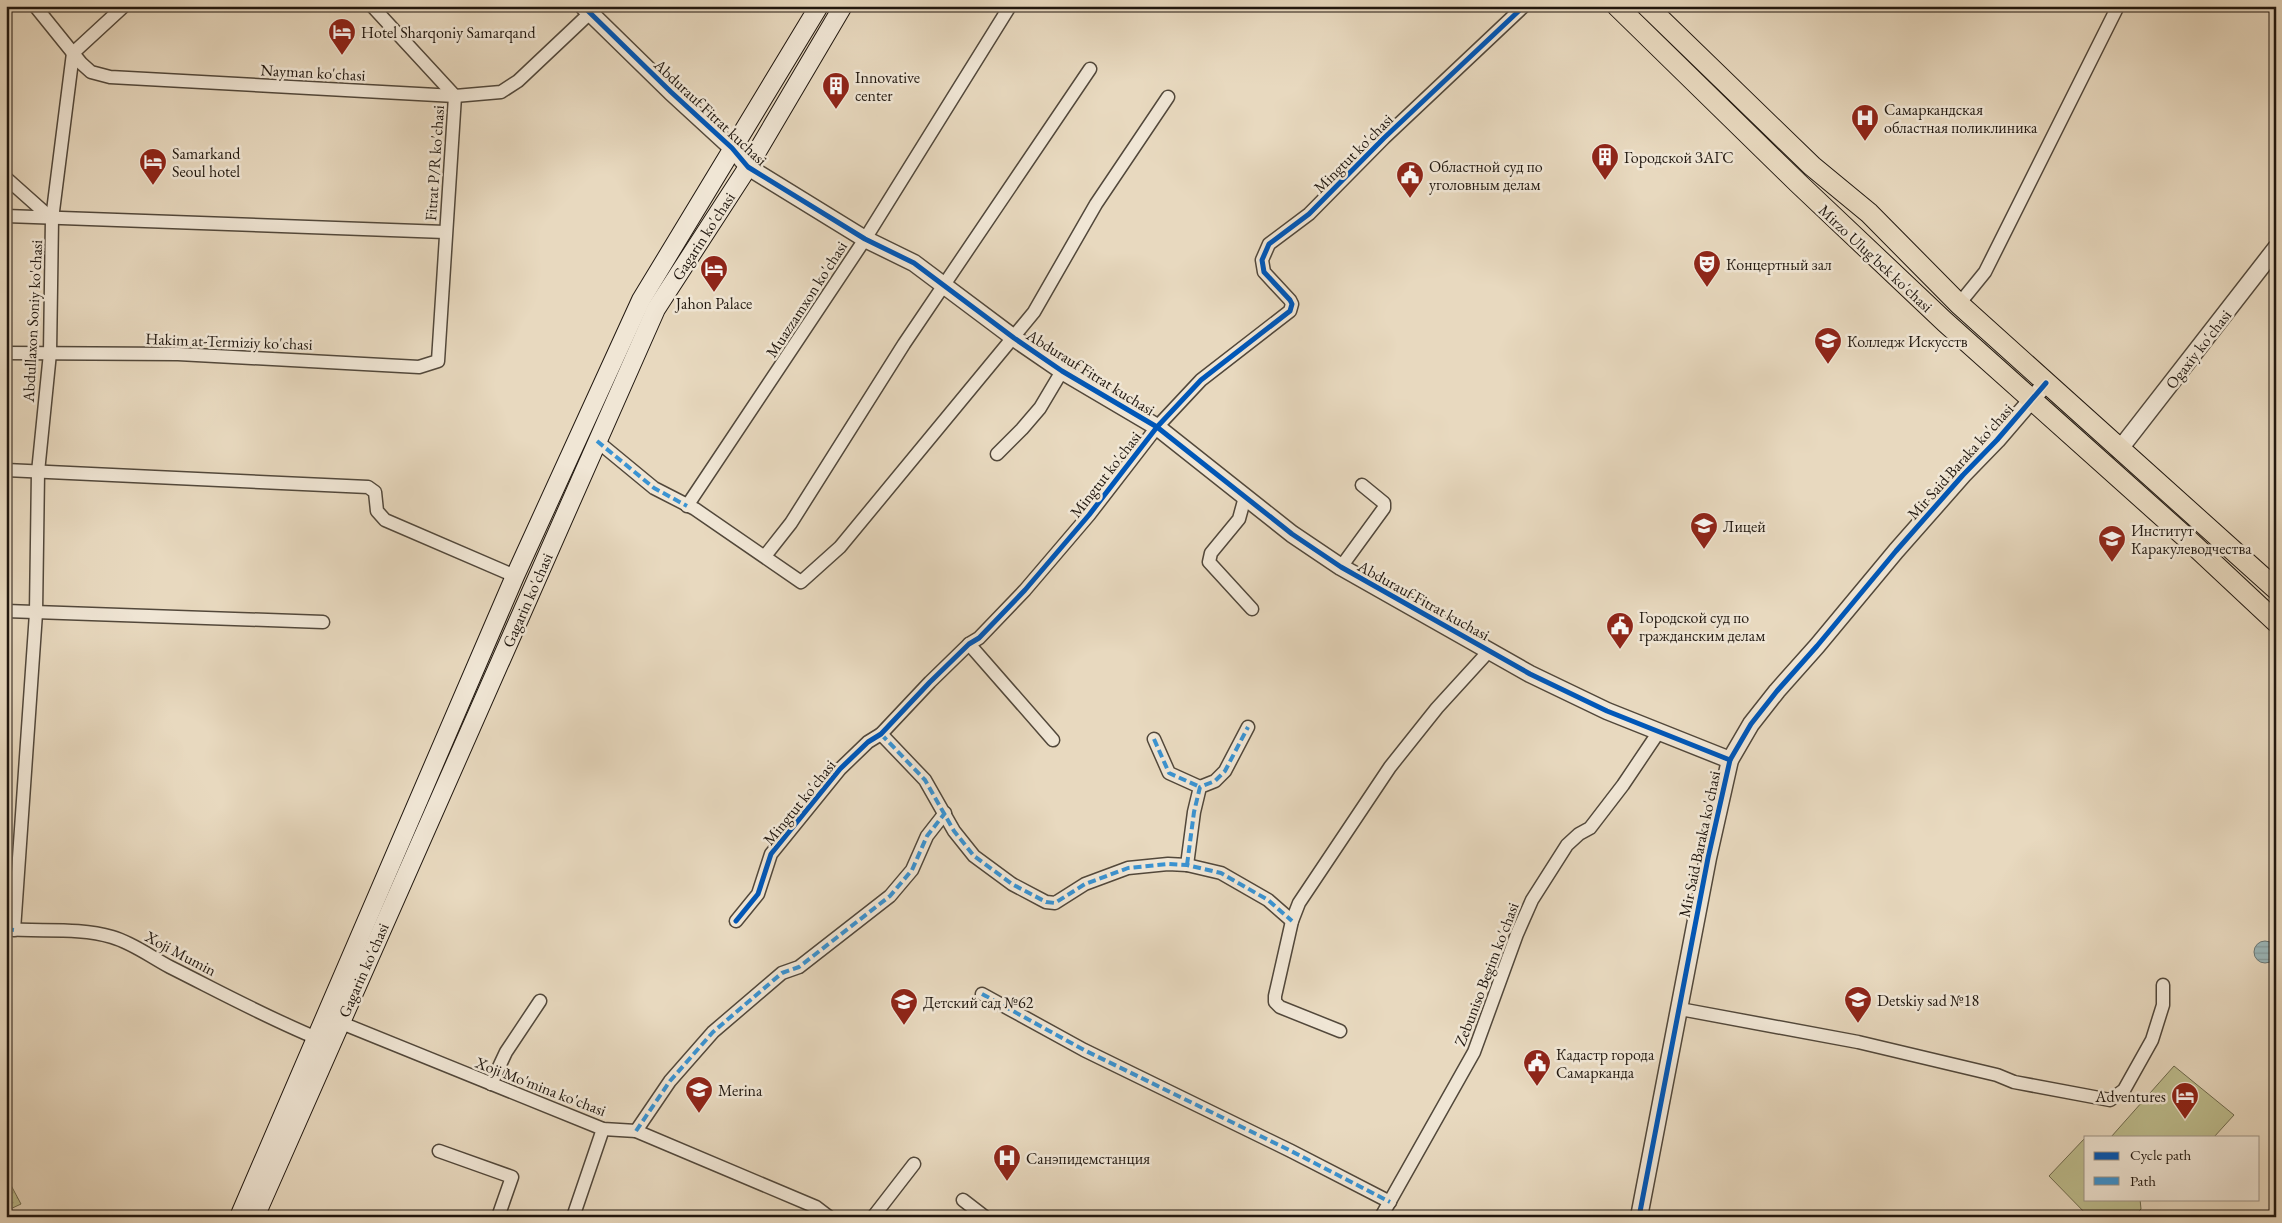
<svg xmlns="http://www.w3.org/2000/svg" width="2282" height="1223" viewBox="0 0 2282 1223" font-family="'EB Garamond',serif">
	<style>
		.grass { fill: url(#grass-dots); stroke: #6e6a4e }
		.park { fill: #bdbd8e; stroke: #6e6a4e }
		.water { fill: url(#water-rules); stroke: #6a7876 }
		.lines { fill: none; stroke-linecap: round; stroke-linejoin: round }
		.minor-casing { stroke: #52483b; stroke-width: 15 }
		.tertiary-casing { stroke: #52483b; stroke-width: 19 }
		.secondary-casing { stroke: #20170f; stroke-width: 20 }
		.primary-casing { stroke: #20170f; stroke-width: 22 }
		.minor { stroke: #f0e6d5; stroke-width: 12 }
		.tertiary { stroke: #f0e6d5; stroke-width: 16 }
		.secondary { stroke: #f0e6d5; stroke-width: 18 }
		.primary { stroke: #e8d9bf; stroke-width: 20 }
		.quiet { stroke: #3a93d2; stroke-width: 4; stroke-dasharray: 8 4; stroke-linecap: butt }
		.cycleway-casing { stroke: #f0e6d5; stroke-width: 8 }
		.cycleway { stroke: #0057b8; stroke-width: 5 }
		.labels { text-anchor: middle; stroke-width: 5; stroke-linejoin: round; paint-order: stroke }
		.poi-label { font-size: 16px; fill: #20170f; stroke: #f0e6d5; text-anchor: start }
		.street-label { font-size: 16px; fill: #20170f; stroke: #f0e6d5 }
	</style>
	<defs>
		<pattern id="grass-dots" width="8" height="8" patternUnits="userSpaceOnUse" patternTransform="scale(1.25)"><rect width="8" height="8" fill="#bdbd8e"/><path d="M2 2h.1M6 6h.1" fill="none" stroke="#a2a279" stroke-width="1.8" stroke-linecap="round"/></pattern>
		<pattern id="water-rules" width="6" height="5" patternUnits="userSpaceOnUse" patternTransform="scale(1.25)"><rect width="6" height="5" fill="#9bb8bb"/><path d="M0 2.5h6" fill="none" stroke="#859da0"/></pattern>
	</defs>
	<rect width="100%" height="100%" fill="#e8d9bf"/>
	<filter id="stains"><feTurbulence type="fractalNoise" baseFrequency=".004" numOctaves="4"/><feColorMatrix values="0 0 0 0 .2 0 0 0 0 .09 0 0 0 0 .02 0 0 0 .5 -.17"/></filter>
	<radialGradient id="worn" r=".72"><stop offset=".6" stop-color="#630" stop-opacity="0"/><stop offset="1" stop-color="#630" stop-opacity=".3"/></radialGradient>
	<path class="grass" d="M6 1176 21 1204 6 1211Z"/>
	<g class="park">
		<path d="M2174 1066 2234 1115 2214 1137H2111Z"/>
		<path d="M2085 1138 2086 1199H2140L2141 1209 2134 1217H2089L2049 1176Z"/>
	</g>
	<circle class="water" cx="2265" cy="952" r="11"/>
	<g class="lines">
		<defs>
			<g id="minor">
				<path d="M35 6 81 63 91 72 110 77 455 96 501 92 518 81 590 13"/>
				<path d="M372 6 455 96"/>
				<path d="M6 178 52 219"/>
				<path d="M6 216 445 232"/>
				<path d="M1959 304 1985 272 2118 6"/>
				<path d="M6 353 178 354 419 367 438 361 455 96"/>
				<path d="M597 441 654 488 695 509 801 582 840 547 1034 312 1096 204 1168 97"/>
				<path d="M997 454 1022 429 1040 408 1062 371"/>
				<path d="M6 470 368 487 375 492 377 511 385 520 515 576"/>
				<path d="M1245 497 1239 519 1211 553 1209 562 1252 609"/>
				<path d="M687 506 865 239 1010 6"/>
				<path d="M765 556 791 523 904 344 1090 69"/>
				<path d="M1341 567 1384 508V503L1362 485"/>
				<path d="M6 611 323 622"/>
				<path d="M969 644 1053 740"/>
				<path d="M881 734 925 780 954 831 974 856 1012 884 1046 902 1055 903 1085 884 1128 868 1168 864 1187 865 1221 873 1268 900 1292 921"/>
				<path d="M1154 739 1169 773 1200 787"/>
				<path d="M1187 865 1194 812 1200 787 1215 781 1225 771 1248 727"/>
				<path d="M736 921 758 894 771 854 840 769 868 742 881 734 930 682 969 644 979 638 1025 590 1089 515 1157 427 1201 380 1290 311 1292 304 1290 300 1264 272 1262 260 1269 244 1309 214 1384 138 1524 6"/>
				<path d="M6 929C40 932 79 927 112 937 133 943 151 957 170 967 220 992 271 1020 324 1041"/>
				<path d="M14 930 36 613 38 472 50 353 52 219 73 53 124 6"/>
				<path d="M982 994 1084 1050 1291 1151 1390 1202"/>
				<path d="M1680 1009 1858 1042 1997 1075 2014 1082 2110 1100 2124 1090 2152 1040 2163 1005V985"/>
				<path d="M334 1020 603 1129 636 1131 816 1207 829 1217"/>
				<path d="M1340 1031 1280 1007 1275 1002V996L1292 921 1299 903 1390 767 1437 708 1489 651"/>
				<path d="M491 1084 506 1052 540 1001"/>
				<path d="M636 1131 670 1081 713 1032 782 973 799 967 890 896 912 870 927 836 945 813"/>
				<path d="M439 1151 512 1177 498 1217"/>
				<path d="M963 1200 985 1217"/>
				<path d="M573 1217 603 1129"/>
				<path d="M873 1217 914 1164"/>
				<path d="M1381 1217 1474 1052 1517 934 1532 900 1567 845 1579 834 1590 828 1623 785 1658 733"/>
			</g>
			<g id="tertiary">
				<path d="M583 6 671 92 732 148 748 167 865 239 914 263 1014 338 1062 371 1157 427 1292 534 1341 567 1530 674 1607 711 1730 760"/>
				<path d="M2119 450 2276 248"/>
				<path d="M1639 1217 1708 858 1730 760 1751 724 1777 691 1817 646 1896 551 1963 475 1997 440 2046 383"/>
			</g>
			<g id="secondary">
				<path d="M239 1217 515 576 641 300 819 6"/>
				<path d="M255 1217 656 309 748 167 843 6"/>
			</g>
			<g id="primary">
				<path d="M1617 6 1798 183 1945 322 2182 534 2276 622"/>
				<path d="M1647 6 1812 166 1869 213 1959 304 2276 589"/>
			</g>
		</defs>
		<use href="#minor" class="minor-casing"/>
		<use href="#tertiary" class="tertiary-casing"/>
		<use href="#secondary" class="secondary-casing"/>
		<use href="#primary" class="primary-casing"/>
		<use href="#minor" class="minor"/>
		<use href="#tertiary" class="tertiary"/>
		<use href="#secondary" class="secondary"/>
		<use href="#primary" class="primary"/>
		<g class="quiet">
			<path d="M597 441 654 488 687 506"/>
			<path d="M881 734 925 780 954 831 974 856 1012 884 1046 902 1055 903 1085 884 1128 868 1168 864 1187 865 1221 873 1268 900 1292 921"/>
			<path d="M1154 739 1169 773 1200 787"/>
			<path d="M1187 865 1194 812 1200 787 1215 781 1225 771 1248 727"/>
			<path d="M6 929 14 930"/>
			<path d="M982 994 1084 1050 1291 1151 1390 1202"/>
			<path d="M636 1131 670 1081 713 1032 782 973 799 967 890 896 912 870 927 836 945 813"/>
		</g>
		<defs>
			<g id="cycleway">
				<path d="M583 6 671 92 732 148 748 167 865 239 914 263 1014 338 1062 371 1157 427 1292 534 1341 567 1530 674 1607 711 1730 760"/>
				<path d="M736 921 758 894 771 854 840 769 868 742 881 734 930 682 969 644 979 638 1025 590 1089 515 1157 427 1201 380 1290 311 1292 304 1290 300 1264 272 1262 260 1269 244 1309 214 1384 138 1524 6"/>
				<path d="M1639 1217 1708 858 1730 760 1751 724 1777 691 1817 646 1896 551 1963 475 1997 440 2046 383"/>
			</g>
		</defs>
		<use href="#cycleway" class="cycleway-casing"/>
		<use href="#cycleway" class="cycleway"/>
	</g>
	<defs>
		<symbol id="hotel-pin" viewBox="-11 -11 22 30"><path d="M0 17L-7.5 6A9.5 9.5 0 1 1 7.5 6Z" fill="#8f2418" stroke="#f0e6d5"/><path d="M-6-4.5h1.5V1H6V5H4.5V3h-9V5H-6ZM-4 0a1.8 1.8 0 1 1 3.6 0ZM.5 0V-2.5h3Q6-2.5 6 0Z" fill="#fff"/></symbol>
		<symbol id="building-pin" viewBox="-11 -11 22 30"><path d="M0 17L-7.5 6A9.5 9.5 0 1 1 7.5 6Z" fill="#8f2418" stroke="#f0e6d5"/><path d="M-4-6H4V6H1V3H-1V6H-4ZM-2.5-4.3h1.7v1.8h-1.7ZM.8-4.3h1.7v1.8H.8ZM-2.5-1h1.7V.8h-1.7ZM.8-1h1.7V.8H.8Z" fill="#fff"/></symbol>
		<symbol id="hospital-pin" viewBox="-11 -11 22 30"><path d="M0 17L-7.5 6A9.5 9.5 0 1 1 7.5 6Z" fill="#8f2418" stroke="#f0e6d5"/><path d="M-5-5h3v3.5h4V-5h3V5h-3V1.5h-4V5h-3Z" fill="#fff"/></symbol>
		<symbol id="civic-pin" viewBox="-11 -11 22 30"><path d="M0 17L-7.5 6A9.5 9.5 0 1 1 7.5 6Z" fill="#8f2418" stroke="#f0e6d5"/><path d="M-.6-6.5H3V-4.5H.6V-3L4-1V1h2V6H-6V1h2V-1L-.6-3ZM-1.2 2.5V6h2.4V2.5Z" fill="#fff"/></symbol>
		<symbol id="theatre-pin" viewBox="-11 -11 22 30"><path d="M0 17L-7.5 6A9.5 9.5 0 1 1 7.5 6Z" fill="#8f2418" stroke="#f0e6d5"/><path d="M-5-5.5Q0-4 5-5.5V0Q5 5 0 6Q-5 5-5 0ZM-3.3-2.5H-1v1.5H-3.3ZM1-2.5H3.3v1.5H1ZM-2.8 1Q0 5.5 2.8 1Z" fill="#fff"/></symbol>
		<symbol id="university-pin" viewBox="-11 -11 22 30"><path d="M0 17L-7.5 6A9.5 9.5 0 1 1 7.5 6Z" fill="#8f2418" stroke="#f0e6d5"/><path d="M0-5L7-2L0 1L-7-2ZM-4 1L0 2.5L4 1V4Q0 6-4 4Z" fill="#fff"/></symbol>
		<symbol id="school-pin" viewBox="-11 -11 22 30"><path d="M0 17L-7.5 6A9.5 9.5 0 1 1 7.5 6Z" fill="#8f2418" stroke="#f0e6d5"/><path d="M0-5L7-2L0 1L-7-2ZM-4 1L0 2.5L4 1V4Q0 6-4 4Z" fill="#fff"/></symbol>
	</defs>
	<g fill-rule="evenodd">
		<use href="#hotel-pin" x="326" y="16" width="32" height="43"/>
		<use href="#building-pin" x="820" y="70" width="32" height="43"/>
		<use href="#hospital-pin" x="1849" y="102" width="32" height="43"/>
		<use href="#building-pin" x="1589" y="141" width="32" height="43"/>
		<use href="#hotel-pin" x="137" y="146" width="32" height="43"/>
		<use href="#civic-pin" x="1394" y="159" width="32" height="43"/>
		<use href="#theatre-pin" x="1691" y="248" width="32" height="43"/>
		<use href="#hotel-pin" x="698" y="253" width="32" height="43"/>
		<use href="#university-pin" x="1812" y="325" width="32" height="43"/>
		<use href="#university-pin" x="1688" y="510" width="32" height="43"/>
		<use href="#university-pin" x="2096" y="523" width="32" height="43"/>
		<use href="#civic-pin" x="1604" y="610" width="32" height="43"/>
		<use href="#school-pin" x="1842" y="984" width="32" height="43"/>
		<use href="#school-pin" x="888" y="986" width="32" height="43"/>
		<use href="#civic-pin" x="1521" y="1047" width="32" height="43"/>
		<use href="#school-pin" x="683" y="1074" width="32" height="43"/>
		<use href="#hotel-pin" x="2169" y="1080" width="32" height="43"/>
		<use href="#hospital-pin" x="991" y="1142" width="32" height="43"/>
	</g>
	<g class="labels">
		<g class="poi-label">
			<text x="361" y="38">Hotel Sharqoniy Samarqand</text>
			<text x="855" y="83">Innovative<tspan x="855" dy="18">center</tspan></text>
			<text x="1884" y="115">Самаркандская<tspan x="1884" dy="18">областная поликлиника</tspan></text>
			<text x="172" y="159">Samarkand<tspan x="172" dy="18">Seoul hotel</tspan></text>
			<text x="1624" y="163">Городской ЗАГС</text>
			<text x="1429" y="172">Областной суд по<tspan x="1429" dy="18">уголовным делам</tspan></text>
			<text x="1726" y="270">Концертный зал</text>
			<text x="714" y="309" text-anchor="middle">Jahon Palace</text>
			<text x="1847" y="347">Колледж Искусств</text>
			<text x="1723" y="532">Лицей</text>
			<text x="2131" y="536">Институт<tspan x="2131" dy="18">Каракулеводчества</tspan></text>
			<text x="1639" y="623">Городской суд по<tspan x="1639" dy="18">гражданским делам</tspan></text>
			<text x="1877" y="1006">Detskiy sad №18</text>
			<text x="923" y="1008">Детский сад №62</text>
			<text x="1556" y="1060">Кадастр города<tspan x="1556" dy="18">Самарканда</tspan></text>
			<text x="718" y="1096">Merina</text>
			<text x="2166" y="1102" text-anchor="end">Adventures</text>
			<text x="1026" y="1164">Санэпидемстанция</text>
		</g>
		<g class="street-label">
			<text transform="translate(313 72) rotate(3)" y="6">Nayman ko'chasi</text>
			<text transform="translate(711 112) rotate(43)" y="6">Abdurauf Fitrat kuchasi</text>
			<text transform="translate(1353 153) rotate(-45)" y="6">Mingtut ko'chasi</text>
			<text transform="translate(434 163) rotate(-86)" y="6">Fitrat P/R ko'chasi</text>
			<text transform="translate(703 236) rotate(-57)" y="6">Gagarin ko'chasi</text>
			<text transform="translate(1876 258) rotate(43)" y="6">Mirzo Ulug'bek ko'chasi</text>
			<text transform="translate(806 299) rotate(-57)" y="6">Muazzamxon ko'chasi</text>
			<text transform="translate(32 321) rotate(-87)" y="6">Abdullaxon Soniy ko'chasi</text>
			<text transform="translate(229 341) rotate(2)" y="6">Hakim at-Termiziy ko'chasi</text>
			<text transform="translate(2198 349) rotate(-52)" y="6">Ogaxiy ko'chasi</text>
			<text transform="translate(1091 372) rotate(32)" y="6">Abdurauf Fitrat kuchasi</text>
			<text transform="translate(1960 461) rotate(-48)" y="6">Mir Said Baraka ko'chasi</text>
			<text transform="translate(1105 474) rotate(-52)" y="6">Mingtut ko'chasi</text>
			<text transform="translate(527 600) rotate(-66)" y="6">Gagarin ko'chasi</text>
			<text transform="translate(1424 600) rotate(29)" y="6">Abdurauf Fitrat kuchasi</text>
			<text transform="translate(799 802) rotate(-51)" y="6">Mingtut ko'chasi</text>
			<text transform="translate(1699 844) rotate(-78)" y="6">Mir Said Baraka ko'chasi</text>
			<text transform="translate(181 953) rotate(28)" y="6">Xoji Mumin</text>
			<text transform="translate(363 970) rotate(-66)" y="6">Gagarin ko'chasi</text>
			<text transform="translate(1486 974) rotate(-69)" y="6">Zebuniso Begim ko'chasi</text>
			<text transform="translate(541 1086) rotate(21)" y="6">Xoji Mo'mina ko'chasi</text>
		</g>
	</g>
	<rect width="2282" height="1223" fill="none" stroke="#e8d9bf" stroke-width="25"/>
	<rect x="8" y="8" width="2267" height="1208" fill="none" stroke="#20170f" stroke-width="2.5"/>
	<rect x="12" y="12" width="2257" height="1198" fill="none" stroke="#20170f"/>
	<rect x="2084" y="1136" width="175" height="65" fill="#f0e6d5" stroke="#9d9386"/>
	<rect x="2094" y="1152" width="25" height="8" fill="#0057b8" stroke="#9d9386"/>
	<text x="2130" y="1160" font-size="15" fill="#20170f">Cycle path</text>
	<rect x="2094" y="1177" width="25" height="8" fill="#3a93d2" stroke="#9d9386"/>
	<text x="2130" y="1186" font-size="15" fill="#20170f">Path</text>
	<rect width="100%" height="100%" filter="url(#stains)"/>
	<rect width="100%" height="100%" fill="url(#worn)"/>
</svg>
